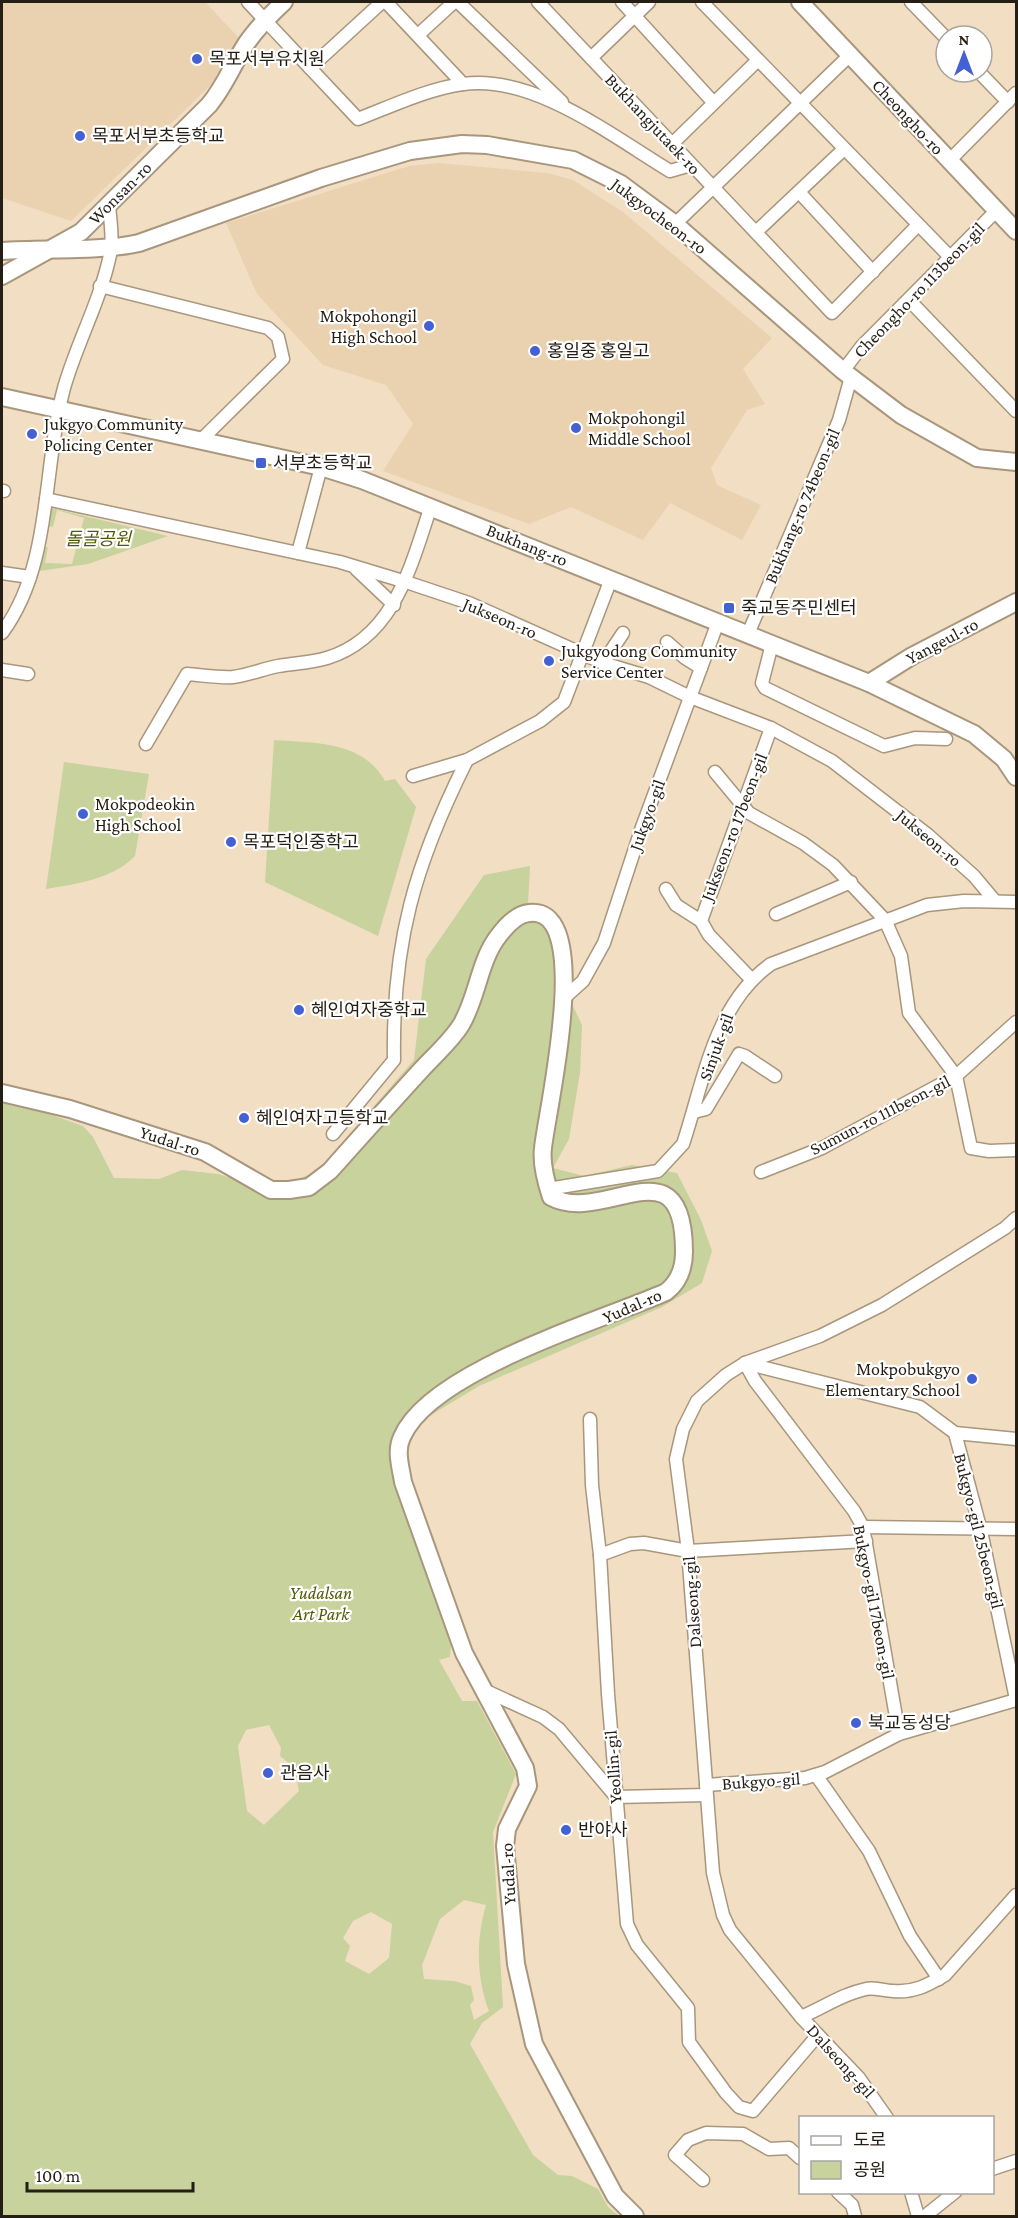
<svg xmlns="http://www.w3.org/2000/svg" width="1018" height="2218" viewBox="0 0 1018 2218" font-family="'Crimson Pro','Noto Sans KR',serif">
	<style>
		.built { fill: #ead2b1 }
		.green { fill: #c7d29d; fill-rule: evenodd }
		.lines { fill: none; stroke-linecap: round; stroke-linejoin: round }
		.street-casing { stroke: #a8967d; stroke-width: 15 }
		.secondary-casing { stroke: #a8967d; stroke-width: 20 }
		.street { stroke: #fff; stroke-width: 12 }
		.secondary { stroke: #fff; stroke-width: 16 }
		.poi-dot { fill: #4461d4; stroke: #fff; stroke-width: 2 }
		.labels { text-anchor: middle; stroke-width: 4.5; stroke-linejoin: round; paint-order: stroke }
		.poi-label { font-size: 18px; fill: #251e14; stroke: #fff; text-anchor: start }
		.street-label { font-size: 18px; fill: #251e14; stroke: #fff }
		.park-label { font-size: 18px; font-style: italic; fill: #515b03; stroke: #fff }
	</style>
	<rect width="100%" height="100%" fill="#f1dec3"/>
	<g class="built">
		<path d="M2 2H205L238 37 221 75 71 221 2 198Z"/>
		<path d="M438 163 547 173 573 180 623 212 772 338 743 369 765 404 747 410 711 468 717 485 761 505 742 540 670 503 643 540 571 507 529 524 383 471 413 424 386 385 323 365 257 294 226 223 409 166Z"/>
	</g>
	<g class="green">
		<path d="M51 508 168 536 88 564 39 571 43 548 48 547 45 563 72 564 84 518 57 510 53 527 48 526Z"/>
		<path d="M274 740C315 743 363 741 385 781L395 779 416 807 378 936 265 882Z"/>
		<path d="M64 762 149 774 135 856C113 879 76 884 46 889Z"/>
		<path d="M530 866 528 904 563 932V985L582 1025 580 1073 569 1139 553 1168 584 1176 632 1165 677 1173 701 1220 712 1251 702 1283 662 1307 479 1386 411 1427 407 1476 434 1594 451 1645 450 1657 439 1660 462 1701H477L516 1774 493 1832 503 2007 482 2023 470 2044 533 2155 558 2175 572 2176 598 2189 608 2207 619 2216H2V1097L83 1126 93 1137 114 1178 159 1179 182 1170 218 1174 271 1190 318 1171 414 1060 426 959 484 875ZM269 1725 281 1748 280 1756 294 1767 299 1791 264 1825 247 1811 238 1746 246 1730ZM464 1900 486 1905C476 1939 476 1977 489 2011L474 2020 470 2005 474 2000 471 1986 454 1981 424 1979 422 1965 440 1919ZM371 1912 392 1924 389 1958 369 1974 345 1961 350 1946 343 1938 353 1921Z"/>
	</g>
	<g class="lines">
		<defs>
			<g id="street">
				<path d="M248 2 358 119C392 106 427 89 463 84 533 74 612 136 670 171L691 165"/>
				<path d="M386 2 463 84"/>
				<path d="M458 2 562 102"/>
				<path d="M538 2 832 313 918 225"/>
				<path d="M622 2 713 102"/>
				<path d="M702 2 950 257"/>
				<path d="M911 2 946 38"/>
				<path d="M418 35 454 2"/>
				<path d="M591 58 649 2"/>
				<path d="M310 68 382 2"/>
				<path d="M979 72 1008 102"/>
				<path d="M672 144 758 60"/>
				<path d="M949 161 1016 93"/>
				<path d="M799 192 873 272"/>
				<path d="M675 224 850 55"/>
				<path d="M756 232 844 149"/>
				<path d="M100 286 268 328 278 337 283 359 199 442"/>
				<path d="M909 300 1016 411"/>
				<path d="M843 371 862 346 997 210"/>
				<path d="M2 491H4"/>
				<path d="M46 499 340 562 406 582 469 603 603 663 649 677 690 697 771 728 832 761 928 835 974 876 995 901"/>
				<path d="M298 553 321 467"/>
				<path d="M356 569 394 605"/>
				<path d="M2 573 30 577"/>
				<path d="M2 633C53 564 42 469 64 388 77 342 102 298 111 250 113 236 110 219 109 205"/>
				<path d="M748 634 839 420 851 377"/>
				<path d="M667 642 685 658 701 668"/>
				<path d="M772 644 762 683 765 688 884 746 915 738 946 739"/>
				<path d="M603 663 623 633"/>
				<path d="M2 670 28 674"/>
				<path d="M146 744 187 674C202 675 218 678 233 677 248 675 263 669 278 666 294 663 311 663 327 658 395 637 411 565 431 506"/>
				<path d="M715 772 749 813 803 843 833 865 885 920 901 956 909 1013 956 1076 971 1148 989 1151 1016 1150"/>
				<path d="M413 776 467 760 540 721 564 702 611 579"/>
				<path d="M666 889 676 905 701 921"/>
				<path d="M776 914 851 882"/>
				<path d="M751 979 709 935 701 921 771 728"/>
				<path d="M563 999 583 981 604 943 642 827 718 622"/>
				<path d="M694 1112 706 1109 739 1054 745 1056 775 1076"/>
				<path d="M333 1134 394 1060C392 942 415 864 467 760"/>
				<path d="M761 1172 822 1148 956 1076 1016 1022"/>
				<path d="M548 1189 658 1171 683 1144C704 1081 714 1004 771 964L927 905 964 901 1016 902"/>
				<path d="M745 1363 755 1381 854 1511 863 1527 899 1734"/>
				<path d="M745 1363 920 1407 955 1433 1016 1439"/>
				<path d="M590 1419 592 1485 600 1555 608 1694 627 1924 637 1945 688 2008 689 2042 726 2093 739 2107 753 2111 818 2035"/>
				<path d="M955 1433 981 1531 1016 1699"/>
				<path d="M863 1527 1016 1529"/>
				<path d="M600 1555 630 1544 644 1543 688 1551 866 1541"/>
				<path d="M484 1690 543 1717 559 1729 616 1797 706 1795"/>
				<path d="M816 1775 869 1851 910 1936 939 1979"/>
				<path d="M706 1785 805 1778 825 1772 899 1734 1016 1700"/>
				<path d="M801 2017C823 2008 842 1994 866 1989 874 1987 884 1991 893 1991 914 1993 928 1985 945 1975L1016 1895"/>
				<path d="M887 2118 859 2078 801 2017 730 1930 723 1915 713 1873 688 1551 676 1459 683 1429 697 1401 726 1375 745 1363 820 1336 882 1305 1005 1228 1016 1218"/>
				<path d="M992 2169 1016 2161"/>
				<path d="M703 2180 675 2155 688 2140 706 2133 743 2134 769 2149 789 2148 800 2158"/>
				<path d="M838 2192 852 2205 855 2216"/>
				<path d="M911 2192 918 2216"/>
				<path d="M925 2216 955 2192"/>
			</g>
			<g id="secondary">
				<path d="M800 2 1016 231"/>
				<path d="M2 251C45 248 99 252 139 243L321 178 410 151 462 144 487 145 573 160 621 184 675 224 843 371 901 415 977 458 1016 462"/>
				<path d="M2 276 81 232 209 105C225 86 233 64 246 44 257 28 270 15 284 2"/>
				<path d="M2 397 321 467 362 480 869 683 974 734 1004 759 1016 777"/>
				<path d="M869 683 912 656 1016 602"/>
				<path d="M2 1093 70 1109 205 1152 271 1190H289L309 1187 330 1171C360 1137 391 1103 422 1069 434 1056 451 1041 461 1025 478 997 479 959 500 934 507 925 517 914 529 913 596 904 546 1115 543 1148 541 1163 546 1182 551 1197 604 1226 684 1138 684 1252 684 1269 679 1282 666 1292 600 1321 430 1371 402 1437 395 1451 401 1468 403 1482L464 1653 525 1768 528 1786 507 1829 505 1846 516 1964 534 2044 615 2196 635 2216"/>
			</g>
		</defs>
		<use href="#street" class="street-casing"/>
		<use href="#secondary" class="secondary-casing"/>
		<use href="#street" class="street"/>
		<use href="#secondary" class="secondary"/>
	</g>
	<g class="poi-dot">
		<circle cx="197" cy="59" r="6"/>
		<circle cx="80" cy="136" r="6"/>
		<circle cx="429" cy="326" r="6"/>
		<circle cx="535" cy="351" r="6"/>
		<circle cx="576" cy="428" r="6"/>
		<circle cx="32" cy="434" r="6"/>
		<rect x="255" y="457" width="12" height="12" rx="3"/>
		<rect x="723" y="602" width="12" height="12" rx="3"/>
		<circle cx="549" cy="661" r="6"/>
		<circle cx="83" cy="814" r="6"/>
		<circle cx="231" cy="842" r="6"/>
		<circle cx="299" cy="1010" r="6"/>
		<circle cx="244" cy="1118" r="6"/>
		<circle cx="972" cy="1379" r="6"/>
		<circle cx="856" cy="1723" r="6"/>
		<circle cx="268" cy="1773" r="6"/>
		<circle cx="566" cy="1830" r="6"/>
	</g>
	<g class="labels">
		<g class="poi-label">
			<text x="209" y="65">목포서부유치원</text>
			<text x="92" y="142">목포서부초등학교</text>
			<text x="417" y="322" text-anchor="end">Mokpohongil<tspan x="417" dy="21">High School</tspan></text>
			<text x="547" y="357">홍일중 홍일고</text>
			<text x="588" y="424">Mokpohongil<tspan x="588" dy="21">Middle School</tspan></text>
			<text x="44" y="430">Jukgyo Community<tspan x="44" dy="21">Policing Center</tspan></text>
			<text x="273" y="469">서부초등학교</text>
			<text x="741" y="614">죽교동주민센터</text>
			<text x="561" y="657">Jukgyodong Community<tspan x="561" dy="21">Service Center</tspan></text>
			<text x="95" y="810">Mokpodeokin<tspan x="95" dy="21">High School</tspan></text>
			<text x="243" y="848">목포덕인중학고</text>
			<text x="311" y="1016">혜인여자중학교</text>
			<text x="256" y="1124">혜인여자고등학교</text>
			<text x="960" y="1375" text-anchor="end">Mokpobukgyo<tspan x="960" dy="21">Elementary School</tspan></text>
			<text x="868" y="1729">북교동성당</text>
			<text x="280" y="1779">관음사</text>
			<text x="578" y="1836">반야사</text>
		</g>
		<g class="street-label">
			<text transform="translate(908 117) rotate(47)" y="6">Cheongho-ro</text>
			<text transform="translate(653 124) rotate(47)" y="6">Bukhangjutaek-ro</text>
			<text transform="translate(120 193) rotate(-45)" y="6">Wonsan-ro</text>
			<text transform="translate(659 216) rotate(37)" y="6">Jukgyocheon-ro</text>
			<text transform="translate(919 290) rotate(-46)" y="6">Cheongho-ro 113beon-gil</text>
			<text transform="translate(802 506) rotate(-67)" y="6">Bukhang-ro 74beon-gil</text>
			<text transform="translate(527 545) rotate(22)" y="6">Bukhang-ro</text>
			<text transform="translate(500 618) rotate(23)" y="6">Jukseon-ro</text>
			<text transform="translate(942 641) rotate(-28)" y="6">Yangeul-ro</text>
			<text transform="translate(647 815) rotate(-70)" y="6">Jukgyo-gil</text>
			<text transform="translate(734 827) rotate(-69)" y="6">Jukseon-ro 17beon-gil</text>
			<text transform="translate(929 838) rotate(40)" y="6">Jukseon-ro</text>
			<text transform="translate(716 1047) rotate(-70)" y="6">Sinjuk-gil</text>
			<text transform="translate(880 1115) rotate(-27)" y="6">Sumun-ro 111beon-gil</text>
			<text transform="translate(170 1141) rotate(18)" y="6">Yudal-ro</text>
			<text transform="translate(632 1306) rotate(-23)" y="6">Yudal-ro</text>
			<text transform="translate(979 1531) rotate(76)" y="6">Bukgyo-gil 25beon-gil</text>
			<text transform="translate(692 1602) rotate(-94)" y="6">Dalseong-gil</text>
			<text transform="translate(874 1602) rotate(79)" y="6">Bukgyo-gil 17beon-gil</text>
			<text transform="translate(613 1767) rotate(-94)" y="6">Yeollin-gil</text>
			<text transform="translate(761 1781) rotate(-4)" y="6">Bukgyo-gil</text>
			<text transform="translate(508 1874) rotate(-93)" y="6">Yudal-ro</text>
			<text transform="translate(841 2061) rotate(48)" y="6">Dalseong-gil</text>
		</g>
		<g class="park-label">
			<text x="98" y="545">돌골공원</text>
			<text x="321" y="1599">Yudalsan<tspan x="321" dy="21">Art Park</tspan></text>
		</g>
	</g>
	<rect width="1018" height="2218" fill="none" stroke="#251e14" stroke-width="6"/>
	<rect x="799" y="2116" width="195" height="78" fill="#ffffff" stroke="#a8a5a1" stroke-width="1.5"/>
	<rect x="811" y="2136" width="30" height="9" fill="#ffffff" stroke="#a8a5a1" stroke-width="1.5"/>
	<text x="853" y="2146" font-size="18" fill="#251e14">도로</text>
	<rect x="811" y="2161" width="30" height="18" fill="#c7d29d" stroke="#a8a5a1" stroke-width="1.5"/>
	<text x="853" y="2176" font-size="18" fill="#251e14">공원</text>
	<g transform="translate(964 54)"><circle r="28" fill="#ffffff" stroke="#a8a5a1" stroke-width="1.5"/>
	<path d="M0-4.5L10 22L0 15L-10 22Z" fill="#4461d4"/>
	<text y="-9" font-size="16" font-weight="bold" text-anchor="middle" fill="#251e14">N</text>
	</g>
	<path d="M27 2182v9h166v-9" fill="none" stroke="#251e14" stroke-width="3"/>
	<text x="36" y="2182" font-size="18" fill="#251e14" stroke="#ffffff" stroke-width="4.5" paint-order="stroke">100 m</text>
</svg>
